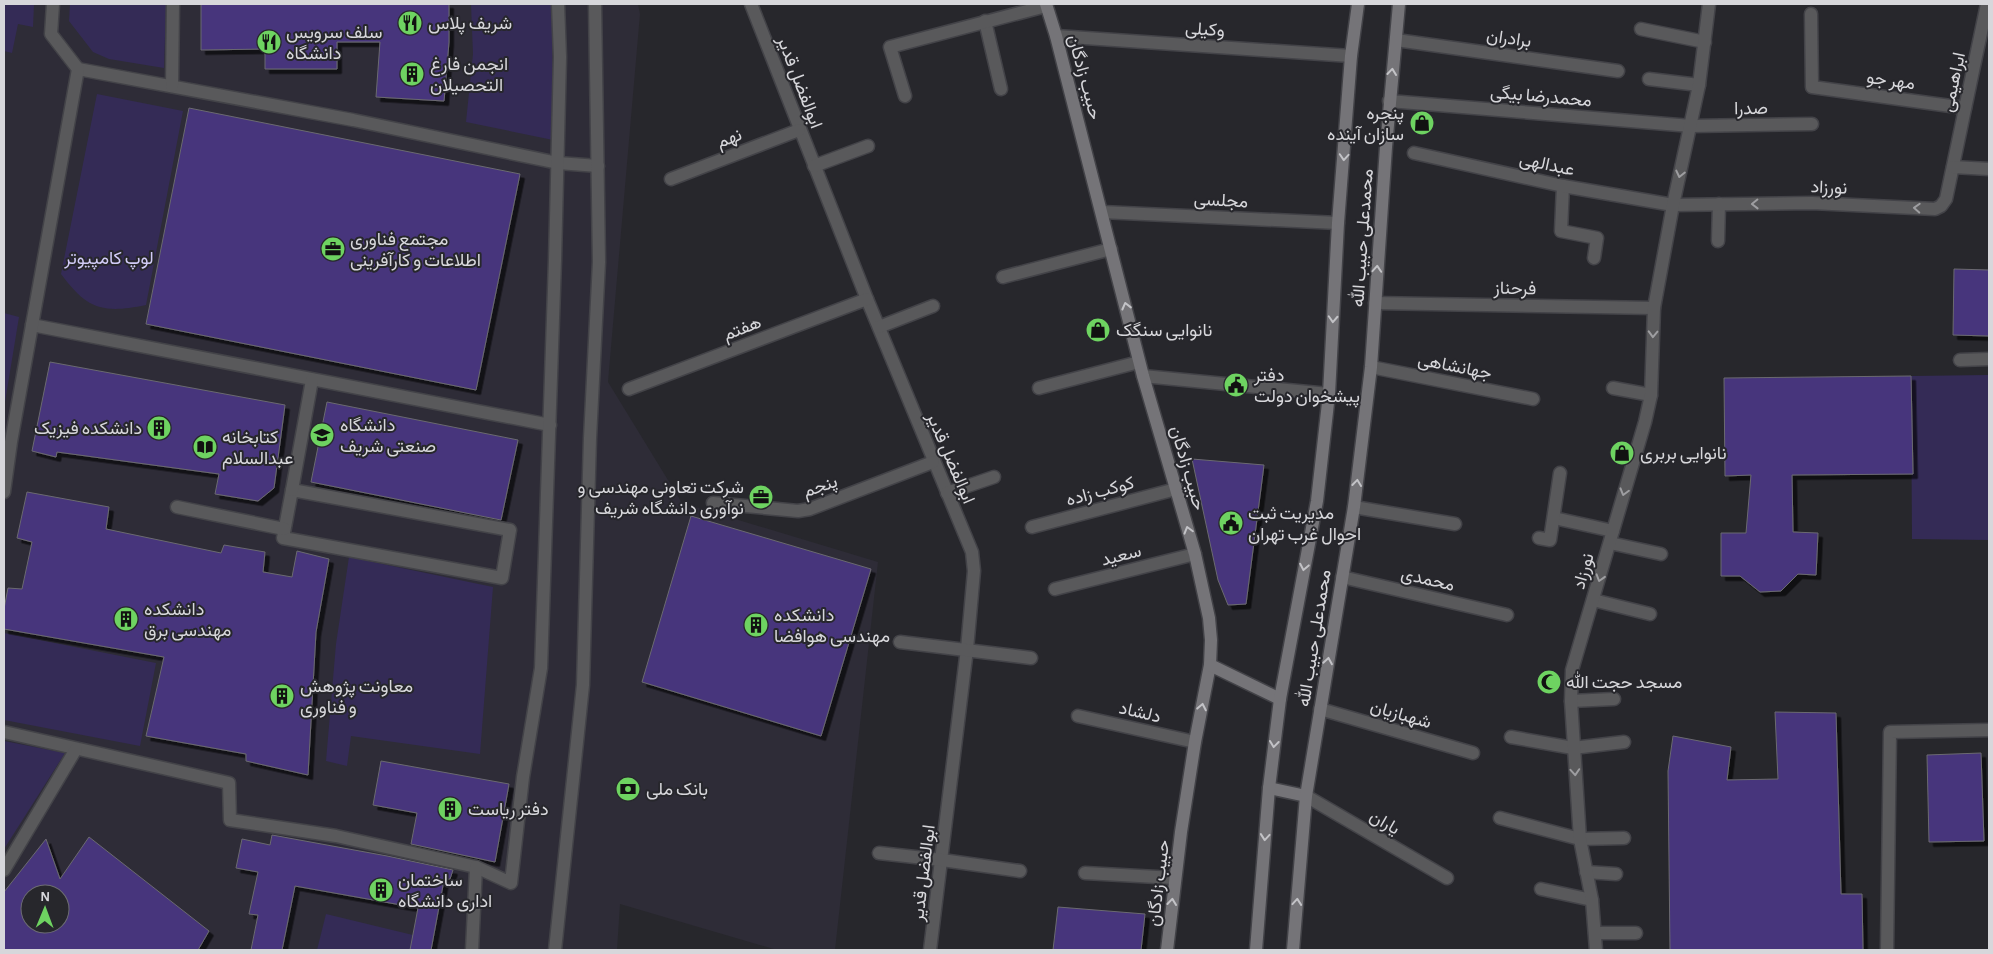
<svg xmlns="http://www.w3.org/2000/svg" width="1993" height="954" viewBox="0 0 1993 954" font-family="'Alegreya Sans',Vazirmatn,sans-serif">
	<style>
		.built { fill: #2e2c37; fill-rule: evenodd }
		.green { fill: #342b56 }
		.building { fill: #46347c; stroke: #6b6a70; fill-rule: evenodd; filter: url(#shadow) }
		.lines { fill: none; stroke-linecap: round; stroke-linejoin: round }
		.lane-casing { stroke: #434348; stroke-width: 15 }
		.street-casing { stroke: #434348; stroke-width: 15 }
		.secondary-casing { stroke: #434348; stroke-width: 15 }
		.lane { stroke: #59595b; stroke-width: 12 }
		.street { stroke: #59595b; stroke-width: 12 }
		.secondary { stroke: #757478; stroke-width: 12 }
		.oneway { stroke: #c3c3c7 }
		.oneway2 { stroke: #9e9ea1 }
		.labels { text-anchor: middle; stroke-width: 4; stroke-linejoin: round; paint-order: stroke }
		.poi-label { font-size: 18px; fill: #d7d7db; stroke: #27272c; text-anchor: start }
		.street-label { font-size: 18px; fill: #d7d7db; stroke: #27272c }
		.park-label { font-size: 18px; fill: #d1cbf6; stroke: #27272c }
	</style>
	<defs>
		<filter id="shadow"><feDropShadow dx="4.5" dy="4.5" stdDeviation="0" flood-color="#0009"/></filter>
	</defs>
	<rect width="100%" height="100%" fill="#27272c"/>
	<path class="built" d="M4 4H638L640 14 608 382 682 503 878 562 835 950H777L620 904 617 950H4ZM30 894H60V924H30Z"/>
	<g class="green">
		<path d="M4 4H34L33 27 18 24 12 53 4 51Z"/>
		<path d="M70 4H166L164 68 109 59 93 52 69 21Z"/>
		<path d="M471 4H552L553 140 466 122 473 54Z"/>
		<path d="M97 94 183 111 146 305C102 314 87 309 61 274Z"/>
		<path d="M4 313 19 317 4 408Z"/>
		<path d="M1989 375V540L1912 539 1911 376Z"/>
		<path d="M349 557 493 587 480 754 351 736 347 766 326 761 336 644Z"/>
		<path d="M4 633 156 663 140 746 4 720Z"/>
		<path d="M4 741 65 753 4 849Z"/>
		<path d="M326 914 417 936 414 950H317Z"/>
	</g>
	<g class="building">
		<path d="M201 4H449V42L444 101 376 97 380 42H337V69H265V49L201 50Z"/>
		<path d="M189 108 520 174 476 390 146 324Z"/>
		<path d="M1954 269 1989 270V336L1953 335Z"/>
		<path d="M50 362 285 405 274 488 258 501 215 494 219 474 57 452 56 457 32 451Z"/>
		<path d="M1911 376 1913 474 1792 475 1793 532 1818 533 1816 575 1798 574 1781 591 1760 592 1740 576H1721V533H1746L1751 475 1725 476 1724 378Z"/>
		<path d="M327 402 518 440 501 520 311 482Z"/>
		<path d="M1192 459 1264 465 1246 604 1228 605 1218 580Z"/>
		<path d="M27 492 109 507 106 529 221 553 224 545 265 552 263 572 292 577 297 551 329 559 316 632 308 775 246 761V754L146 736 164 657 4 629V609L8 588 22 589 32 542 17 538Z"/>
		<path d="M691 516 871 569 821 736 642 682Z"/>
		<path d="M1775 712 1836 713 1841 894H1862L1863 950H1670L1668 771 1673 736 1731 747 1727 780 1778 779Z"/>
		<path d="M1981 753 1984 841 1929 842 1927 755Z"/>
		<path d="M381 761 509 784 495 862 411 844 417 813 373 805Z"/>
		<path d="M272 835 387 856 453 870 450 879 444 880 431 950H410L418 908 295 886 282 950H251L258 915 249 914 258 872 236 868 242 839 270 845Z"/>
		<path d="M89 837 209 931 198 950H4V892L46 839 60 879ZM30 894H60V924H30Z"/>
		<path d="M1058 907 1145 914 1141 950H1053Z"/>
	</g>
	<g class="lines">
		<defs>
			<g id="lane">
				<path d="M78 69 353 120 558 163 598 166"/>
				<path d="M172 86 173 4"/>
				<path d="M1563 186 1561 231 1597 238 1594 258"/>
				<path d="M1718 241 1719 204"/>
				<path d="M32 325 550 425"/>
				<path d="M1960 360 1989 359"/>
				<path d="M1613 388 1651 395"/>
				<path d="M292 490 510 530 502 578 283 538Z"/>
				<path d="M292 490 312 380"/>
				<path d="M4 492 11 442 78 69 51 34 53 4"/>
				<path d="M177 507 284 529"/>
				<path d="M4 732 229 783 230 820 336 836 476 867 511 883 523 777 541 668 555 260 560 57 558 4"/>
				<path d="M4 870 76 749"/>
				<path d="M472 950 476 867"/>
				<path d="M555 950 583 685 590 438 599 262 595 4"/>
				<path d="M1887 950 1890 732 1989 730"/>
			</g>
			<g id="street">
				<path d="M751 4 867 299 972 552 974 571 967 649 930 950"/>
				<path d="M1811 14 1812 87 1965 108"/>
				<path d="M985 21 1001 89"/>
				<path d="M1641 29 1705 42"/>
				<path d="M1056 36 1351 56"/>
				<path d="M1396 40 1618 71"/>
				<path d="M1649 79 1699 85"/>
				<path d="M905 96 890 47 1046 6"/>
				<path d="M1389 101 1691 126 1812 124"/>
				<path d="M1414 153 1563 186 1673 205 1812 203 1935 209 1941 206 1946 199 1987 4"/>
				<path d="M814 166 868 146"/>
				<path d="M1953 167 1989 169"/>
				<path d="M671 179 799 130"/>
				<path d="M1102 212 1338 223"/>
				<path d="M1003 277 1111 249"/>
				<path d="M1375 303 1654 308"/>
				<path d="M879 327 933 306"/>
				<path d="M1371 367 1533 399"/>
				<path d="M1143 376 1329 394"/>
				<path d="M1039 388 1139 362"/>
				<path d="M629 389 867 299"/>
				<path d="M947 493 994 477"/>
				<path d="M713 503 798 511 810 509 933 462"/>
				<path d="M1354 507 1455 524"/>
				<path d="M1554 518 1613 531"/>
				<path d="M1032 527 1176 489"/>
				<path d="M1539 538 1550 540 1560 473"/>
				<path d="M1610 543 1661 554"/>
				<path d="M1342 577 1507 615"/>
				<path d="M1055 589 1195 554"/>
				<path d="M1593 600 1650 614"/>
				<path d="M900 642 1031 658"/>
				<path d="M1571 701 1614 699"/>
				<path d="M1320 709 1473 753"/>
				<path d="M1078 716 1195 742"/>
				<path d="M1511 737 1573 748 1624 742"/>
				<path d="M1306 796 1447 878"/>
				<path d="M1500 818 1580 839 1624 838"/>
				<path d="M879 853 942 860 1020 871"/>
				<path d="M1586 872 1616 874"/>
				<path d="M1085 873 1175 878"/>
				<path d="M1541 889 1592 900"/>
				<path d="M1595 933H1636"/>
				<path d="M1596 950 1592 900 1580 839 1571 701 1572 670 1645 422 1651 395 1654 308 1673 205 1699 85 1709 4"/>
			</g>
			<g id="secondary">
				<path d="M1046 4 1056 36 1143 376 1195 554 1209 618 1211 640 1210 665 1195 742 1181 832 1167 950"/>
				<path d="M1210 665 1280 699"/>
				<path d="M1269 788 1306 796"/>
				<path d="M1256 950 1269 788 1280 699 1317 501 1329 394 1338 223 1351 56 1358 4"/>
				<path d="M1293 950 1306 796 1354 507 1371 367 1386 147 1399 4"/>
			</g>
		</defs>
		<use href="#lane" class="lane-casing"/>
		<use href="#street" class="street-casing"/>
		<use href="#secondary" class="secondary-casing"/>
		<use href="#lane" class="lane"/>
		<use href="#street" class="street"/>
		<use href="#secondary" class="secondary"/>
	</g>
	<defs><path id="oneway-chevron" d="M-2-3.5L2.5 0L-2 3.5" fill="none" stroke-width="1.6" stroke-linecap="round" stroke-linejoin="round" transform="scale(1.25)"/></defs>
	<g class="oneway">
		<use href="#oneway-chevron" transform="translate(1392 72) rotate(-84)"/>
		<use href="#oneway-chevron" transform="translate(1344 157) rotate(94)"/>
		<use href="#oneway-chevron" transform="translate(1377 269) rotate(-86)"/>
		<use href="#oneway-chevron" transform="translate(1126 306) rotate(-104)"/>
		<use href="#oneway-chevron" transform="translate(1333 319) rotate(93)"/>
		<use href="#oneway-chevron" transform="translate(1357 483) rotate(-83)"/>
		<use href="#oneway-chevron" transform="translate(1188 530) rotate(-106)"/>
		<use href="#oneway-chevron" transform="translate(1304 567) rotate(101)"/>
		<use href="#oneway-chevron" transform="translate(1328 661) rotate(-81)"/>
		<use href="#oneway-chevron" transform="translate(1202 707) rotate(-79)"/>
		<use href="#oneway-chevron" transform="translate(1274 744) rotate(97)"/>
		<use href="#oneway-chevron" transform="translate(1265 837) rotate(95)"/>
		<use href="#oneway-chevron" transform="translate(1172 902) rotate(-84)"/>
		<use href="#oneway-chevron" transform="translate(1297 902) rotate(-85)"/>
	</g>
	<g class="oneway2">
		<use href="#oneway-chevron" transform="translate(1680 174) rotate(103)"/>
		<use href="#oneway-chevron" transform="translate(1755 204) rotate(179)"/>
		<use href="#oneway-chevron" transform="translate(1917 208) rotate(-177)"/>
		<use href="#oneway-chevron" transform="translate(1653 334) rotate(92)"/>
		<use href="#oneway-chevron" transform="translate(1624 492) rotate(106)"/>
		<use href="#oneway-chevron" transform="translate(1600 578) rotate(107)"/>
		<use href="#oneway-chevron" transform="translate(1575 772) rotate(86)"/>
	</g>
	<defs>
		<symbol id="restaurant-disc" viewBox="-11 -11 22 22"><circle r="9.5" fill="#6ed361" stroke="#27272c"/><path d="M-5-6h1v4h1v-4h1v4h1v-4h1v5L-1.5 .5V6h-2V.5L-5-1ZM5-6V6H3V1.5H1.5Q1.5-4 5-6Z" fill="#111"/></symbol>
		<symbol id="building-disc" viewBox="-11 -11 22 22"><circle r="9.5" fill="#6ed361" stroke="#27272c"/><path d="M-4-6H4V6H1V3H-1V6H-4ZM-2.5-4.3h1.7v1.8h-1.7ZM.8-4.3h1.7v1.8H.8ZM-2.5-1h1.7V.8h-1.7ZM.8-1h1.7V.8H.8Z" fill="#111"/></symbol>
		<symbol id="shop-disc" viewBox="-11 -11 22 22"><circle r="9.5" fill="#6ed361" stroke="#27272c"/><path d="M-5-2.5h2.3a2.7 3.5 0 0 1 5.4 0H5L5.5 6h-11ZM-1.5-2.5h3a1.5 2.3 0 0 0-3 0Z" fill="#111"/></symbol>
		<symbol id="office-disc" viewBox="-11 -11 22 22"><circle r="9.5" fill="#6ed361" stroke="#27272c"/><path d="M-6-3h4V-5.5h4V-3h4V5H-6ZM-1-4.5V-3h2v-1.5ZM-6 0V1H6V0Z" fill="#111"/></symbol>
		<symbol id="civic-disc" viewBox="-11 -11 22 22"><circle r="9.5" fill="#6ed361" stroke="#27272c"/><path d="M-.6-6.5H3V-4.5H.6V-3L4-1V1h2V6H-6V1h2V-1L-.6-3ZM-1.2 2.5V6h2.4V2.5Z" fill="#111"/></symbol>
		<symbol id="university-disc" viewBox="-11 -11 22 22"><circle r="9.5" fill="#6ed361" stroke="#27272c"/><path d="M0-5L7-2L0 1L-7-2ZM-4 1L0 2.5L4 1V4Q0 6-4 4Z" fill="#111"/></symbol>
		<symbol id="library-disc" viewBox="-11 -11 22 22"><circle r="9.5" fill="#6ed361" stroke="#27272c"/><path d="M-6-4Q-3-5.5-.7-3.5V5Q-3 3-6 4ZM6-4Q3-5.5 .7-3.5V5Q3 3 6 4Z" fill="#111"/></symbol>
		<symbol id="mosque-disc" viewBox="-11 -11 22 22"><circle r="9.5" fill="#6ed361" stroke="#27272c"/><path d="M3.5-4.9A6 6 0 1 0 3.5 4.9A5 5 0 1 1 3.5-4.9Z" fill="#111"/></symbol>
		<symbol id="bank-disc" viewBox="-11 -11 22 22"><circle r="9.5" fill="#6ed361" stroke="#27272c"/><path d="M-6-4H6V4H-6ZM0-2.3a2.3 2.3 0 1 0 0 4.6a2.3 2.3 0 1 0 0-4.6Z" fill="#111"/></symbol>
	</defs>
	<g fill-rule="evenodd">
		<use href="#restaurant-disc" x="396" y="9" width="28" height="28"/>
		<use href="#restaurant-disc" x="255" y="28" width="28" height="28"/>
		<use href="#building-disc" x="398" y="60" width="28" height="28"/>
		<use href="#shop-disc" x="1408" y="109" width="28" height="28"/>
		<use href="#office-disc" x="319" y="235" width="28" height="28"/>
		<use href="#shop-disc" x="1084" y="316" width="28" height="28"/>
		<use href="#civic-disc" x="1222" y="371" width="28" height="28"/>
		<use href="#building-disc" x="145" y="414" width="28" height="28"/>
		<use href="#university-disc" x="308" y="421" width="28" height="28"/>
		<use href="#library-disc" x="191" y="433" width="28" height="28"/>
		<use href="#shop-disc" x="1608" y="439" width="28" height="28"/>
		<use href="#office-disc" x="747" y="483" width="28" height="28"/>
		<use href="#civic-disc" x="1217" y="509" width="28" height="28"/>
		<use href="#building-disc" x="112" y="605" width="28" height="28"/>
		<use href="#building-disc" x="742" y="611" width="28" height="28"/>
		<use href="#mosque-disc" x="1535" y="668" width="28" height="28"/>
		<use href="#building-disc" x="268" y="682" width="28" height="28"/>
		<use href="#bank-disc" x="614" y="775" width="28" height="28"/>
		<use href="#building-disc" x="436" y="795" width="28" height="28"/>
		<use href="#building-disc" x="367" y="876" width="28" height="28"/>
	</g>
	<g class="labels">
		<g class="poi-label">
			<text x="428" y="29">شریف پلاس</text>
			<text x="286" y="38">سلف سرویس<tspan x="286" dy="21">دانشگاه</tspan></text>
			<text x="430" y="70">انجمن فارغ<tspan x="430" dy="21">التحصیلان</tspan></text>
			<text x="1404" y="119" text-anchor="end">پنجره<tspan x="1404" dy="21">سازان آینده</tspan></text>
			<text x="350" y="245">مجتمع فناوری<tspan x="350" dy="21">اطلاعات و کارآفرینی</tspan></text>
			<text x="1116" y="336">نانوایی سنگک</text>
			<text x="1254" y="381">دفتر<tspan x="1254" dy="21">پیشخوان دولت</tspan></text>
			<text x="340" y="431">دانشگاه<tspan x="340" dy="21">صنعتی شریف</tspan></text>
			<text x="142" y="434" text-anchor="end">دانشکده فیزیک</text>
			<text x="222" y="443">کتابخانه<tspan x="222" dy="21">عبدالسلام</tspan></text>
			<text x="1640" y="459">نانوایی بربری</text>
			<text x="744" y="493" text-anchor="end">شرکت تعاونی مهندسی و<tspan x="744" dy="21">نوآوری دانشگاه شریف</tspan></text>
			<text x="1248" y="519">مدیریت ثبت<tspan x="1248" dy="21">احوال غرب تهران</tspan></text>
			<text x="144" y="615">دانشکده<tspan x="144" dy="21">مهندسی برق</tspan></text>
			<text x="774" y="621">دانشکده<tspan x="774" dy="21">مهندسی هوافضا</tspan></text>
			<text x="1566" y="688">مسجد حجت الله</text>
			<text x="300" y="692">معاونت پژوهش<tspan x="300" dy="21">و فناوری</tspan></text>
			<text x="646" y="795">بانک ملی</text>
			<text x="468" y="815">دفتر ریاست</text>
			<text x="398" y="886">ساختمان<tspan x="398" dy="21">اداری دانشگاه</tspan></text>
		</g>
		<g class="street-label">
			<text transform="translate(1205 29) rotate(4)" y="6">وکیلی</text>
			<text transform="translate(1509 38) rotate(8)" y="6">برادران</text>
			<text transform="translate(1085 77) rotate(75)" y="6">حبیب زادگان</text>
			<text transform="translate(1891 80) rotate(8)" y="6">مهر جو</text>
			<text transform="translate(800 82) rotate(69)" y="6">ابوالفضل قدیر</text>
			<text transform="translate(1953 82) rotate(-78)" y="6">ابراهیمی</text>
			<text transform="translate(1541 96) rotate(5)" y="6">محمدرضا بیگی</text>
			<text transform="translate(1751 108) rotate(-1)" y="6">صدرا</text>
			<text transform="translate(729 138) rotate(-21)" y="6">نهم</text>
			<text transform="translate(1547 164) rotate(12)" y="6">عبدالهی</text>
			<text transform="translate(1829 187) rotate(2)" y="6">نورزاد</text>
			<text transform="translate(1221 200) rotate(3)" y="6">مجلسی</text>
			<text transform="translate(1362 238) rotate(-86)" y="6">محمدعلی حبیب الله</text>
			<text transform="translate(1515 288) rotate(1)" y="6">فرحناز</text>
			<text transform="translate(742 328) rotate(-21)" y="6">هفتم</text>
			<text transform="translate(1455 366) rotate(11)" y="6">جهانشاهی</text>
			<text transform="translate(951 458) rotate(67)" y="6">ابوالفضل قدیر</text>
			<text transform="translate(1188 468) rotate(74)" y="6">حبیب زادگان</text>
			<text transform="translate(820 486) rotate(-19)" y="6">پنجم</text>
			<text transform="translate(1100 491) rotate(-15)" y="6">کوکب زاده</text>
			<text transform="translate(1121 555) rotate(-14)" y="6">سعید</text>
			<text transform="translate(1583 571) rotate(-74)" y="6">نورزاد</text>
			<text transform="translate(1428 579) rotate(13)" y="6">محمدی</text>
			<text transform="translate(1314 638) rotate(-81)" y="6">محمدعلی حبیب الله</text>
			<text transform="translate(1140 712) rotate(13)" y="6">دلشاد</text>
			<text transform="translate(1401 714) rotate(16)" y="6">شهبازیان</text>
			<text transform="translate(1385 822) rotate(30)" y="6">یاران</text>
			<text transform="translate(923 873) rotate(-83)" y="6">ابوالفضل قدیر</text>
			<text transform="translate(1158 883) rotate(-83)" y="6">حبیب زادگان</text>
		</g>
		<g class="park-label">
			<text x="109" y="264">لوپ کامپیوتر</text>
		</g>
	</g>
	<rect width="1993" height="954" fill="none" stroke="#d7d7db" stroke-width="10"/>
	<g transform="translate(45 909) rotate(1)"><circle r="24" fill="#27272c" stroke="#6d6d72"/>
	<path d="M0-4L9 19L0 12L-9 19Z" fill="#6ed361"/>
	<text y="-8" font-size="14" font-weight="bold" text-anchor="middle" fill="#d7d7db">N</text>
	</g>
</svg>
